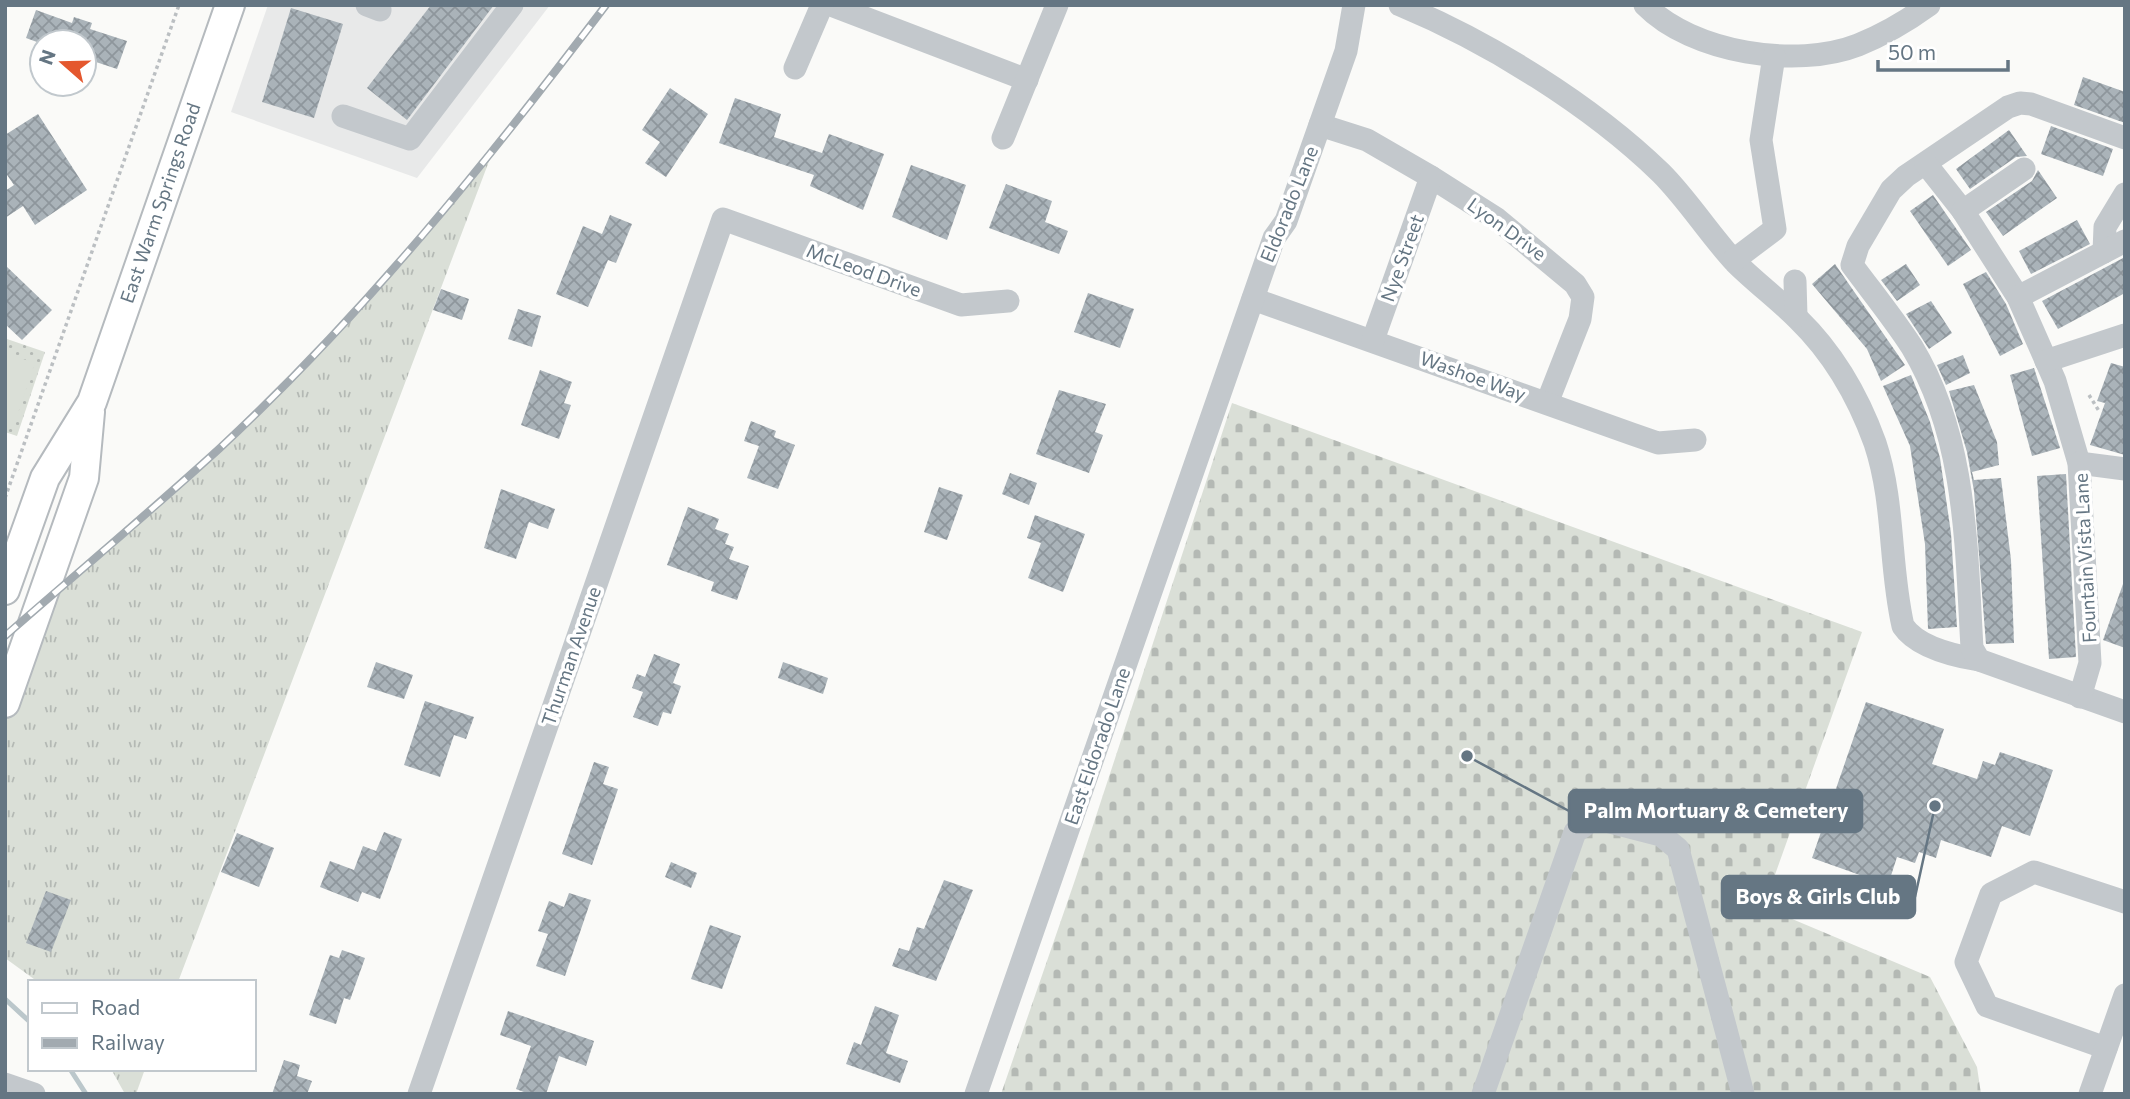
<svg xmlns="http://www.w3.org/2000/svg" width="2130" height="1099" viewBox="0 0 2130 1099" font-family="Commissioner,sans-serif">
	<style>
		.built { fill: #e8e9e9 }
		.grass { fill: url(#grass-tufts) }
		.cemetery { fill: url(#cemetery-stones) }
		.park { fill: url(#park-dots) }
		.pitch { fill: #dadfd7 }
		.lines { fill: none; stroke-linecap: round; stroke-linejoin: round }
		.stream { stroke: #bbc7cb; stroke-width: 5 }
		.building { fill: url(#building-cross-hatch) }
		.major-casing { stroke: #b5babe; stroke-width: 32 }
		.path { stroke: #bbbfc2; stroke-width: 3.5; stroke-dasharray: 3.5 3.5; stroke-linecap: butt }
		.minor { stroke: #c3c8cc; stroke-width: 23 }
		.major { stroke: #fff; stroke-width: 28 }
		.rail-casing { stroke: #a2aab0; stroke-width: 8 }
		.rail { stroke: #fff; stroke-width: 5; stroke-dasharray: 16; stroke-linecap: butt }
		.labels { text-anchor: middle; stroke-width: 7; stroke-linejoin: round; paint-order: stroke }
		.street-label { font-size: 19px; fill: #657683; stroke: #fff }
		.leader { fill: none; stroke: #657683; stroke-width: 2.5 }
		.callout-dot { fill: #657683; stroke: #fff; stroke-width: 2.5 }
		.callout { fill: #657683; stroke: #657683; stroke-width: 2.5 }
		.callout-label { font-size: 21px; text-anchor: middle; font-weight: bold; fill: #fff }
	</style>
	<defs>
		<pattern id="grass-tufts" width="24" height="20" patternUnits="userSpaceOnUse" patternTransform="scale(1.75)"><rect width="24" height="20" fill="#dadfd7"/><path d="M3 7l-1-3M5 7V3M7 7l1-3M15 17l-1-3M17 17v-4M19 17l1-3" fill="none" stroke="#b4b9b4"/></pattern>
		<pattern id="cemetery-stones" width="16" height="16" patternUnits="userSpaceOnUse" patternTransform="scale(1.75)"><rect width="16" height="16" fill="#dadfd7"/><path d="M2 7V4a2 2 0 0 1 4 0v3zM10 15v-3a2 2 0 0 1 4 0v3z" fill="#b4b9b4"/></pattern>
		<pattern id="park-dots" width="8" height="8" patternUnits="userSpaceOnUse" patternTransform="scale(1.75)"><rect width="8" height="8" fill="#dadfd7"/><path d="M2 2h.1M6 6h.1" fill="none" stroke="#b4b9b4" stroke-width="1.8" stroke-linecap="round"/></pattern>
		<pattern id="building-cross-hatch" width="8" height="8" patternUnits="userSpaceOnUse" patternTransform="scale(1.75)"><rect width="8" height="8" fill="#aab3b9"/><path d="M0 0l8 8M0 8l8-8" fill="none" stroke="#8e969c"/></pattern>
	</defs>
	<rect width="100%" height="100%" fill="#fafaf8"/>
	<path class="built" d="M268 5H550L417 178 231 112Z"/>
	<g class="grass">
		<path d="M491 156 178 982H38L5 958V689L39 606 221 447 365 300Z"/>
		<path d="M111 1069H145L136 1094H125Z"/>
	</g>
	<path class="cemetery" d="M1232 403 1862 632 1772 883 1785 916 1930 977 1977 1067 1981 1094H1001L1075 880Z"/>
	<path class="park" d="M7 339 45 352 17 436 5 432Z"/>
	<path class="pitch" d="M8 354 35 363 15 422 5 418V362Z"/>
	<g class="lines">
		<g class="stream">
			<path d="M5 999 30 1022"/>
			<path d="M70 1069 86 1094"/>
		</g>
	</g>
	<g class="building">
		<path d="M431 5H494L407 120 367 88Z"/>
		<path d="M291 8 343 24 314 118 262 102Z"/>
		<path d="M36 10 72 23 74 17 92 23 90 29 127 41 117 69 84 58V42H37L26 38Z"/>
		<path d="M2083 77 2125 92V123L2074 105Z"/>
		<path d="M670 88 708 114 666 177 645 163 660 142 642 130Z"/>
		<path d="M735 98 781 114 774 137 822 153 829 134 884 154 863 210 810 186 814 175 719 143Z"/>
		<path d="M38 114 87 190 35 225 23 206 5 218V191L14 185 5 172V135Z"/>
		<path d="M2051 126 2113 149 2103 176 2041 154Z"/>
		<path d="M2009 130 2027 156 2016 157 1970 189 1956 169Z"/>
		<path d="M911 165 966 185 947 240 892 217Z"/>
		<path d="M2038 170 2057 198 2003 236 1986 212 2032 181Z"/>
		<path d="M1006 184 1052 201 1045 222 1068 231 1059 254 989 228Z"/>
		<path d="M1933 195 1971 250 1948 266 1910 211Z"/>
		<path d="M610 215 632 224 616 263 608 260 588 307 556 294 583 226 602 234Z"/>
		<path d="M2077 220 2090 244 2031 274 2019 251Z"/>
		<path d="M2125 257V293L2058 329 2042 301Z"/>
		<path d="M1835 264 1905 365 1881 381 1867 349 1812 284Z"/>
		<path d="M1906 264 1920 285 1897 301 1881 280Z"/>
		<path d="M5 265 52 310 22 340 5 324Z"/>
		<path d="M1986 272 2006 304 2023 344 2000 356 1963 284Z"/>
		<path d="M441 289 469 299 462 320 433 310Z"/>
		<path d="M1088 293 1134 309 1120 348 1074 332Z"/>
		<path d="M1931 301 1952 333 1929 349 1906 314Z"/>
		<path d="M518 309 541 316 532 347 508 339Z"/>
		<path d="M1963 355 1970 373 1946 385 1937 365Z"/>
		<path d="M2111 363 2125 367V455L2090 445 2105 403 2097 401Z"/>
		<path d="M2034 368 2060 448 2032 456 2010 375Z"/>
		<path d="M540 370 572 382 564 403 571 405 559 439 521 425Z"/>
		<path d="M1911 375 1930 422 1940 458 1951 533 1957 627 1928 629 1925 544 1910 446 1883 386Z"/>
		<path d="M1974 385 1997 442 1999 465 1972 472 1974 480 2001 478 2011 560 2014 643 1986 644 1974 491 1967 452 1949 391Z"/>
		<path d="M1059 390 1106 404 1095 432 1103 435 1089 473 1036 454Z"/>
		<path d="M751 421 776 431 774 437 795 445 778 489 747 478 759 446 744 441Z"/>
		<path d="M1010 473 1037 483 1029 505 1002 494Z"/>
		<path d="M2066 474 2076 657 2049 659 2037 476Z"/>
		<path d="M939 487 963 495 947 540 924 532Z"/>
		<path d="M501 489 555 509 548 529 529 522 516 559 484 548Z"/>
		<path d="M688 507 719 519 715 529 729 534 725 544 734 547 729 559 749 566 737 600 711 591 714 582 667 565Z"/>
		<path d="M1035 515 1085 534 1063 592 1028 578 1041 543 1027 538Z"/>
		<path d="M2123 584H2125V648L2103 640Z"/>
		<path d="M654 654 680 664 673 683 681 686 671 714 663 712 658 726 633 717 643 692 632 688 637 674 645 677Z"/>
		<path d="M376 662 413 675 404 699 367 687Z"/>
		<path d="M783 662 828 678 823 694 778 678Z"/>
		<path d="M425 701 474 717 466 739 454 735 440 777 404 765Z"/>
		<path d="M1866 702 1944 729 1932 764 1977 779 1983 761 1995 765 2000 752 2053 770 2030 836 2002 826 1991 857 1941 840 1936 858 1919 852 1915 863 1897 857 1888 885 1812 858Z"/>
		<path d="M594 762 609 767 603 784 618 789 592 865 562 854Z"/>
		<path d="M384 832 402 839 380 899 362 892 358 902 320 887 330 861 354 870 363 846 376 851Z"/>
		<path d="M237 833 274 848 259 887 221 872Z"/>
		<path d="M671 862 697 873 691 888 665 877Z"/>
		<path d="M944 880 973 890 936 981 892 966 899 948 909 951 917 927 924 929Z"/>
		<path d="M46 891 71 900 51 952 26 943Z"/>
		<path d="M569 893 591 900 565 976 536 966 548 934 538 931 549 901 564 907Z"/>
		<path d="M710 925 741 936 722 989 691 979Z"/>
		<path d="M342 950 365 958 350 1000 344 998 336 1024 309 1015 330 955 339 958Z"/>
		<path d="M875 1006 899 1015 886 1053 908 1061 900 1083 846 1064 854 1042 861 1045Z"/>
		<path d="M508 1011 594 1041 586 1066 559 1056 546 1094H529L516 1089 531 1046 500 1035Z"/>
		<path d="M284 1060 300 1065 297 1076 312 1081 307 1094H272Z"/>
	</g>
	<g class="lines">
		<defs>
			<g id="major">
				<path d="M5 590 45 478 92 402 230 5"/>
				<path d="M5 703 84 478 90 412"/>
			</g>
		</defs>
		<use href="#major" class="major-casing"/>
		<g class="path">
			<path d="M2089 395 2099 411"/>
			<path d="M5 498 179 5"/>
		</g>
		<g class="minor">
			<path d="M367 5 380 10"/>
			<path d="M831 5 1027 80"/>
			<path d="M1400 5C1489 42 1591 105 1661 173 1688 200 1709 234 1735 262 1755 282 1778 299 1798 319 1834 354 1858 396 1875 443 1895 503 1889 565 1903 626 1917 647 1955 656 1979 660"/>
			<path d="M1645 5C1692 53 1797 69 1858 45 1883 35 1907 21 1929 5"/>
			<path d="M795 68 822 5"/>
			<path d="M343 116 410 139 512 5"/>
			<path d="M1320 125 1367 140 1431 177 1497 219 1575 284 1583 297 1580 319 1547 403"/>
			<path d="M1003 138 1057 5"/>
			<path d="M2125 138 2031 104 2020 103 2008 107 1906 176 1891 190 1858 246 1852 265C1872 292 1894 319 1912 347 1967 438 1966 546 1972 648L1979 660 2125 712"/>
			<path d="M1926 164 1963 211 2018 297 2055 381 2079 463 2090 663 2080 697"/>
			<path d="M1963 211 2024 169"/>
			<path d="M2104 252 2105 227 2125 194"/>
			<path d="M1734 260 1775 229 1761 140 1774 56"/>
			<path d="M1795 281 1796 316"/>
			<path d="M2018 297 2125 241"/>
			<path d="M1253 299 1632 434 1658 443 1695 440"/>
			<path d="M1373 340 1431 177"/>
			<path d="M2046 361 2125 335"/>
			<path d="M2079 463 2125 469"/>
			<path d="M2106 1048 1987 1006 1966 962 1991 894 2034 872 2125 902"/>
			<path d="M5 1084 34 1094"/>
			<path d="M419 1094 723 219 961 305 1008 301"/>
			<path d="M976 1094 1274 238 1286 221 1346 51 1354 5"/>
			<path d="M1483 1094 1575 832 1595 818 1661 835 1678 849 1743 1094"/>
			<path d="M2090 1094 2125 995"/>
		</g>
		<use href="#major" class="major"/>
		<defs>
			<path id="rail" d="M5 636C77 573 150 512 220 448 364 314 488 161 606 5"/>
		</defs>
		<use href="#rail" class="rail-casing"/>
		<use href="#rail" class="rail"/>
	</g>
	<g class="labels">
		<g class="street-label">
			<text transform="translate(160 203) rotate(-71)" y="7">East Warm Springs Road</text>
			<text transform="translate(1289 204) rotate(-68)" y="7">Eldorado Lane</text>
			<text transform="translate(1507 229) rotate(36)" y="7">Lyon Drive</text>
			<text transform="translate(1402 258) rotate(-70)" y="7">Nye Street</text>
			<text transform="translate(864 270) rotate(20)" y="7">McLeod Drive</text>
			<text transform="translate(1473 376) rotate(20)" y="7">Washoe Way</text>
			<text transform="translate(2085 558) rotate(-93)" y="7">Fountain Vista Lane</text>
			<text transform="translate(571 656) rotate(-71)" y="7">Thurman Avenue</text>
			<text transform="translate(1097 746) rotate(-71)" y="7">East Eldorado Lane</text>
		</g>
	</g>
	<path class="leader" d="M1467 756L1569 811M1935 806L1915 897"/>
	<g class="callout-dot">
		<circle cx="1467" cy="756" r="7"/>
		<circle cx="1935" cy="806" r="7"/>
	</g>
	<g class="callout">
		<rect x="1569" y="790" width="293" height="42" rx="7"/>
		<rect x="1722" y="876" width="193" height="42" rx="7"/>
	</g>
	<g class="callout-label">
		<text x="1716" y="818">Palm Mortuary &amp; Cemetery</text>
		<text x="1818" y="904">Boys &amp; Girls Club</text>
	</g>
	<rect width="2130" height="1099" fill="none" stroke="#657683" stroke-width="14"/>
	<rect x="28" y="980" width="228" height="91" fill="#ffffff" stroke="#c1c8cd" stroke-width="2"/>
	<rect x="42" y="1003" width="35" height="10" fill="#ffffff" stroke="#c1c8cd" stroke-width="2"/>
	<text x="91" y="1015" font-size="21" fill="#657683">Road</text>
	<rect x="42" y="1038" width="35" height="10" fill="#a2aab0" stroke="#c1c8cd" stroke-width="2"/>
	<text x="91" y="1050" font-size="21" fill="#657683">Railway</text>
	<g transform="translate(63 63) rotate(290)"><circle r="33" fill="#ffffff" stroke="#c1c8cd" stroke-width="2"/>
	<path d="M0-5L12 26L0 18L-12 26Z" fill="#e4572e"/>
	<text y="-10" font-size="19" font-weight="bold" text-anchor="middle" fill="#657683">N</text>
	</g>
	<path d="M1878 60v10h130v-10" fill="none" stroke="#657683" stroke-width="3.5"/>
	<text x="1888" y="60" font-size="21" fill="#657683" stroke="#ffffff" stroke-width="5" paint-order="stroke">50 m</text>
</svg>
